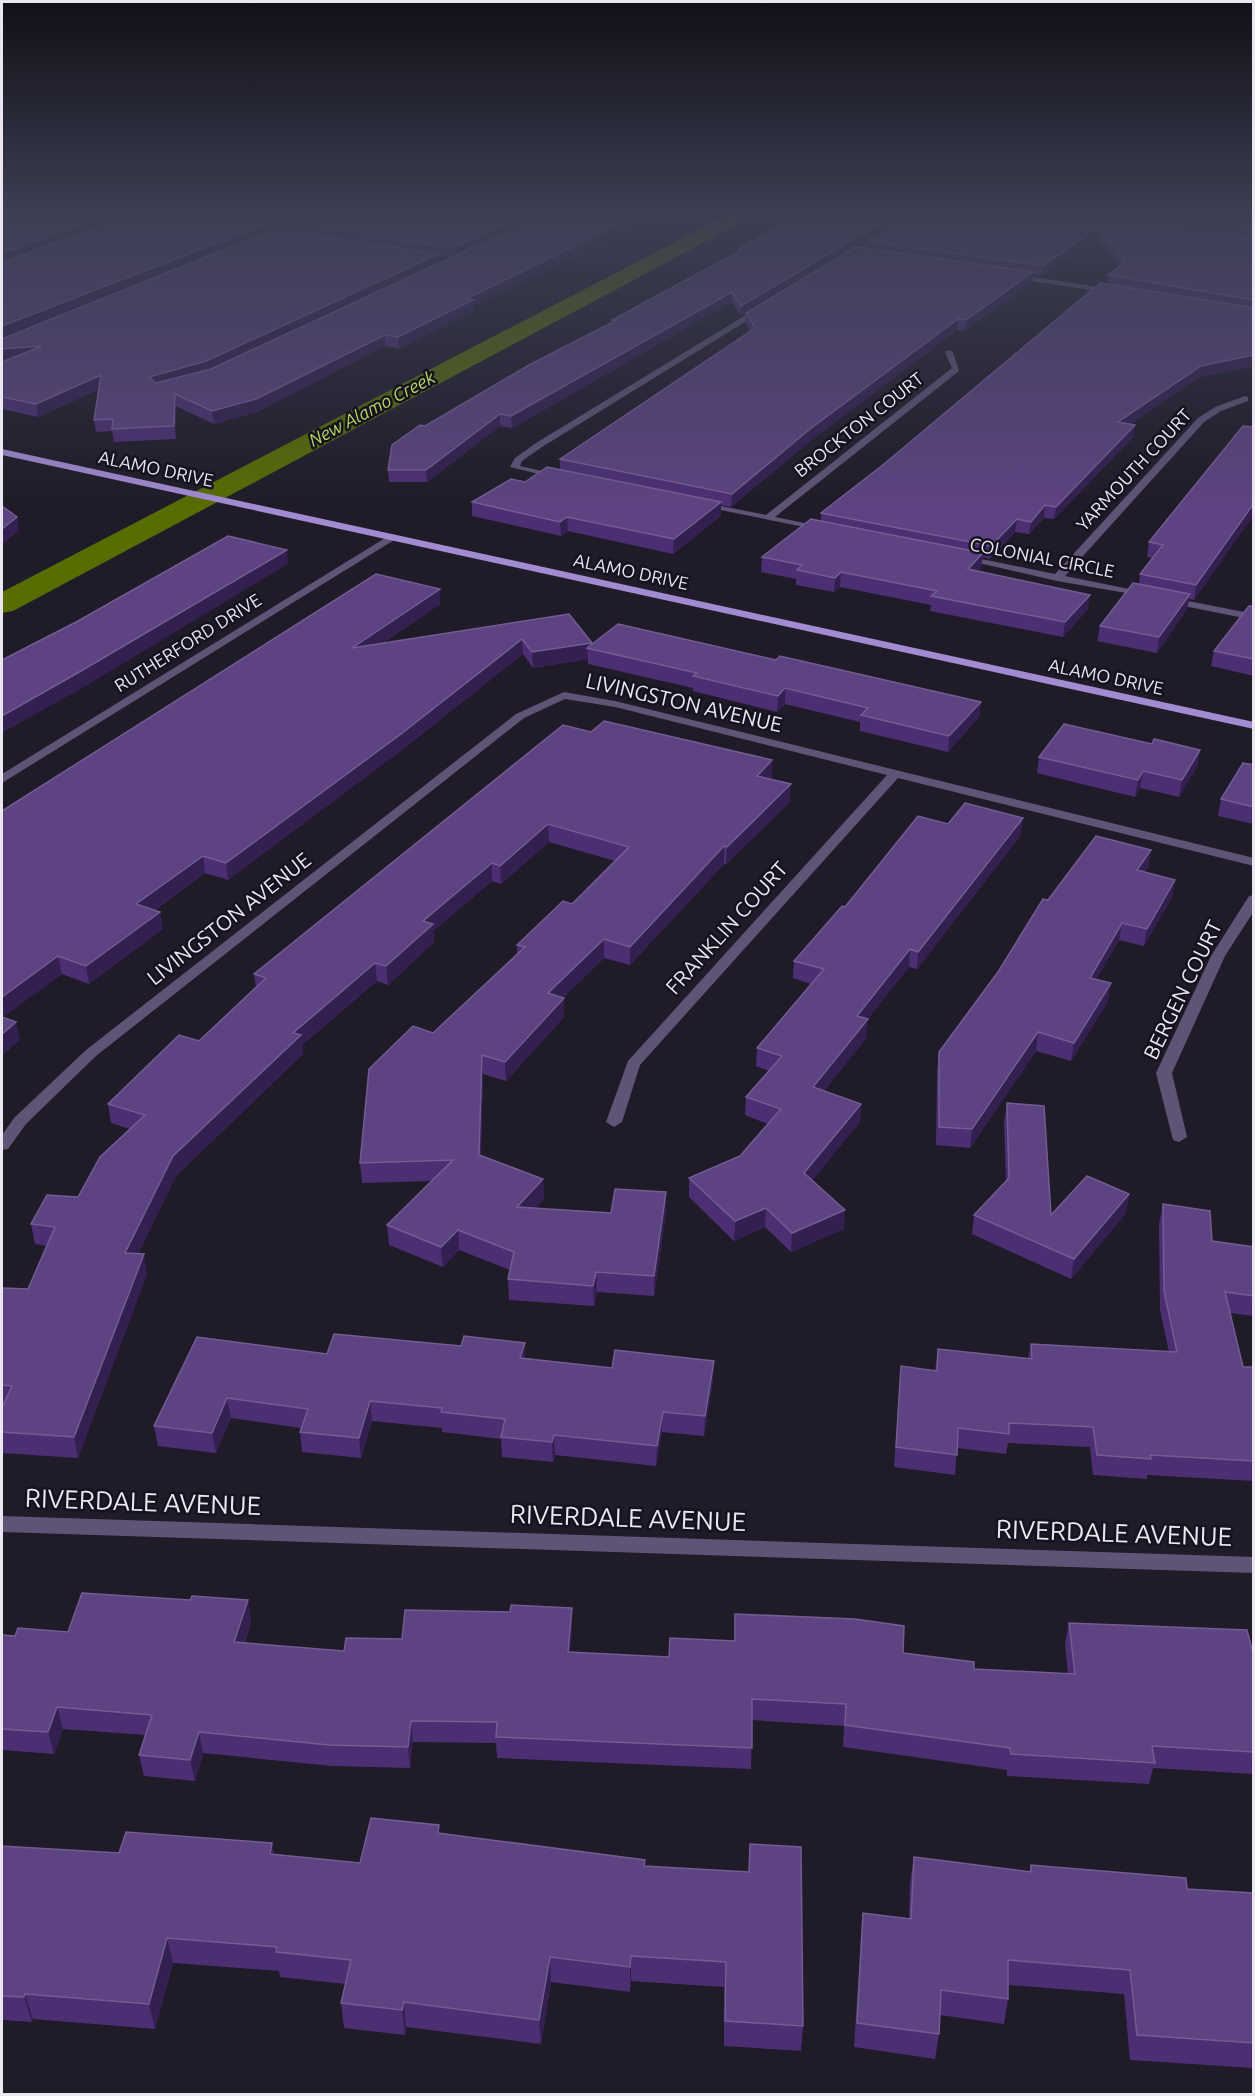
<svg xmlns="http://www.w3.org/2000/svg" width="1255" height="2096" viewBox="0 0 1255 2096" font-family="Ubuntu,sans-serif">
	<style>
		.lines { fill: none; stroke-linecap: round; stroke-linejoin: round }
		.canal { fill: #576d02; fill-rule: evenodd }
		.minor { fill: #5f5476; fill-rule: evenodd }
		.major { fill: #a28bd0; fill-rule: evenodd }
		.wall { fill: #4c2f73; fill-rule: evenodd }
		.shaded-wall { fill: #331f50 }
		.building { fill: #5d4381; stroke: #735c92; stroke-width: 1.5 }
		.labels { text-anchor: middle; stroke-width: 5; stroke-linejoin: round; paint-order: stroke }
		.far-water-label { font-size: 18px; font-style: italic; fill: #b7d860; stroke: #16121f }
		.far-street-label { font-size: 18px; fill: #eae7f1; stroke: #16121f }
		.street-label { font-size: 21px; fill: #eae7f1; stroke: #16121f }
		.near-street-label { font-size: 26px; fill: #eae7f1; stroke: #16121f }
	</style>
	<rect width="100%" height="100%" fill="#1f1b28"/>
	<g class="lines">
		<path class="canal" d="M729 214H753L750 218 13 611 2 613V592Z"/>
		<g class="minor">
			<path d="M914 214H921L850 260 843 258Z"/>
			<path d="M1014 274 1112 289 1116 291 1112 293 1011 278Z"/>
			<path d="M759 307 766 309 542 447 522 461 520 466 559 475V479L510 467 515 458 536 443Z"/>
			<path d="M949 350 953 352 959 371 775 517 824 527V531L696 505 701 502 766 515 952 368 945 352Z"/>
			<path d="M1245 396 1248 397V401L1221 411 1204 422 1065 576 1149 593V597L1057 581 957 558 962 555 1055 574 1198 418 1215 407Z"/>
			<path d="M390 535 399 537 2 783V774Z"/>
			<path d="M1168 597 1254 614V620L1164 602V598Z"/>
			<path d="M564 692 615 701 1254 858V866L898 778 640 1065 622 1122 614 1127 606 1122 628 1061 887 775 615 707 565 699 524 718 96 1056 26 1124 8 1149 2 1150V1135L14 1118 86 1050 516 714Z"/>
			<path d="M1254 895V911L1225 956 1172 1073 1187 1137 1179 1142 1173 1140 1156 1073 1211 956 1249 896Z"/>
			<path d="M2 1516 1254 1557V1573L2 1532Z"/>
		</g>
		<path class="major" d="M2 449 1254 722V729L2 455Z"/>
	</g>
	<g class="wall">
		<path d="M2 214H661L473 306 474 311 399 349 385 346 257 412 214 424 176 406V439L114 442 112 431 96 432 94 420 99 389 38 417 2 409V362L6 361H2ZM259 229 271 231 259 235ZM439 256 450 258 439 263ZM81 307 3 339V338Z"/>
		<path d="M800 214H1254V366L1199 377 1130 424 1135 425 1133 437 1054 519 1044 518 1029 534 1015 532 990 559 983 557 981 568 978 571 1088 609 1063 637 930 611 931 605 840 587 834 592 796 585V579L761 572 762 557 821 521V513L884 464 1107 284 1108 275 1120 266 1097 237 1042 276 1033 275 1032 283 964 331 957 330 809 442 731 507 721 505V516L673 554 568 531 561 536 472 516V502L560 470V459L750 331 746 325V313L867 249 868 241 905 217 741 316 732 302 512 428 500 426 427 482H389L388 470 425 426 612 322V320L738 252 739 249Z"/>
		<path d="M1254 514 1194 600 1189 599 1187 609 1157 653 1097 641 1100 626 1139 584 1140 574 1153 558 1147 557 1149 542Z"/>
		<path d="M440 589V604L383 643 569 614 592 645 776 660 981 702 979 717 948 752 860 731V722L785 704 777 712 693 691V688L588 664V659L533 668 523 654 402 750 228 880 205 873 155 910 163 929 89 984 62 974 2 1017 20 1040 2 1055V811Z"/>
		<path d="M1254 606V676L1211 666 1214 651Z"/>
		<path d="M563 725 772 778 770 779 790 802 726 864H724L630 965 604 958 563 998 564 1017 506 1081 483 1074 481 1155 543 1179 544 1199 535 1208 611 1213 666 1192V1212L654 1296 597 1292 594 1306 509 1300 508 1279 510 1270 459 1250 443 1267 389 1245 387 1225 432 1181 362 1183 360 1163 433 1033 517 955V945L572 904 615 861 549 842 501 884 492 881 433 931 434 942 388 985 377 981 302 1045 303 1054 176 1176 138 1254 147 1274 78 1458 2 1453V1408L3 1405H2V1291L28 1289 47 1246 35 1244 31 1224 78 1197 130 1129 111 1123 108 1104 199 1041 256 988 254 974Z"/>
		<path d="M1152 744 1200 750 1197 766 1179 797 1140 788 1135 797 1037 773 1039 757Z"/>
		<path d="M1254 765V824L1218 816 1221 799Z"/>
		<path d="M948 824 1021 835 917 969 909 967 867 1019 866 1038 824 1091 861 1104 860 1122 812 1180 844 1229 791 1252 765 1227 734 1241 689 1197V1178L740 1156 768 1124 745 1115 746 1097 769 1071 756 1066 757 1048 811 984 793 978 794 961 845 907Z"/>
		<path d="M1151 850 1148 867 1145 872 1175 880 1172 897 1144 946 1119 940 1096 979 1108 1001 1071 1061 1036 1051 970 1148 936 1145 937 1071 939 1052 998 972Z"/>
		<path d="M1007 1103 1051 1215 1129 1194 1126 1213 1071 1279 972 1234 974 1215 1006 1181 1004 1122Z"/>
		<path d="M1163 1204 1212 1241 1254 1247V1316L1230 1313 1243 1367H1254V1481L1147 1475V1479L1093 1475 1090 1447 1008 1443 1006 1454 957 1448 955 1475 894 1467 901 1366 935 1371 938 1349 1028 1358 1031 1344 1169 1352 1160 1310 1159 1224Z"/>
		<path d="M525 1343V1358L713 1380 704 1436 662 1432 656 1466 555 1455 553 1462 502 1457 501 1439 442 1432V1428L372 1421 361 1458 302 1452 300 1432 301 1428 231 1418 216 1453 158 1446 154 1426 327 1354Z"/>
		<path d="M190 1600H248L251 1622 245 1643 344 1651 402 1639 572 1629 570 1652 669 1657 734 1641 735 1614 974 1669 1068 1674 1065 1644 1069 1623 1254 1657V1774L1153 1768 1149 1784 1007 1776V1770L843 1747 844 1726 752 1720 751 1769 497 1758 496 1743 413 1742 410 1768 332 1766 203 1753 195 1781 144 1776 139 1755 146 1735 63 1729 54 1754 2 1750V1635L15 1636 68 1632Z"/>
		<path d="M440 1834 645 1860V1866L749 1872 750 1844 803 2026 801 2051 724 2046V1987L631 1981 630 1992 551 1982 541 2044 406 2027 405 2035 344 2028 341 2003 345 1984 280 1977 279 1971 173 1963 155 2029 33 2019 32 2022 2 2020V1846L119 1853 272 1843 274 1854 360 1863Z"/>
		<path d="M914 1857 1029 1872 1031 1865 1187 1889 1254 1893V2068L1130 2060 1124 1994 1008 1985V1999L1004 2024 940 2015 939 2034 935 2059 854 2047 861 1938 863 1913 909 1919 910 1882Z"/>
	</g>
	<g class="shaded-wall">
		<path d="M112 214H142L2 265V253Z"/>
		<path d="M528 214H550L454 259 453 248Z"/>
		<path d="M641 214H661L473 306 474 311 399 349 398 337 466 299Z"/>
		<path d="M896 214H911L741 316V306Z"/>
		<path d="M259 227 260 237 3 338 2 346V326Z"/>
		<path d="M1098 227 1097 237 1042 276 1043 266Z"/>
		<path d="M439 254V265L207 373 151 389 149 377Z"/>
		<path d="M1033 272 1032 283 964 331 966 320Z"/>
		<path d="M732 292V302L512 428 511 416Z"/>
		<path d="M958 319 957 330 809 442 731 507 732 494 810 429Z"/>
		<path d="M385 335V346L257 412 214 424 212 411Z"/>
		<path d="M42 346 44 358 2 361V349Z"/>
		<path d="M1254 355V366L1199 377 1116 434 1118 422 1201 366Z"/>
		<path d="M101 375 102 387 38 417 36 404Z"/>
		<path d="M175 394 176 406V439L174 426Z"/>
		<path d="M500 414V426L427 482 426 470Z"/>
		<path d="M1135 425 1133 437 1054 519 1056 507Z"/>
		<path d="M721 502V516L673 554 674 539Z"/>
		<path d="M1254 503V514L1194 600 1196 585Z"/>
		<path d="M1045 505 1044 518 1029 534 1031 522Z"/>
		<path d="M17 517 19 531 2 545V529Z"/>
		<path d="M567 517 568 531 561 536 560 522Z"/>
		<path d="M1017 519 1015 532 990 559 991 546Z"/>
		<path d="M287 550 288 564 84 687 2 733V716Z"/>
		<path d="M983 553 981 568 966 584 968 569Z"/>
		<path d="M841 572 840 587 834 592 835 578Z"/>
		<path d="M440 589V604L353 663 352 648Z"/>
		<path d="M1190 594 1187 609 1157 653 1159 637Z"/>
		<path d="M1090 595 1088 609 1063 637 1065 622Z"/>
		<path d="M522 639 523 654 402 750 228 880 226 863Z"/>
		<path d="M592 643V649L587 648 588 659 533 668 532 652Z"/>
		<path d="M785 688V704L777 712 778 696Z"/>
		<path d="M981 702 979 717 948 752 949 736Z"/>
		<path d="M1200 750 1197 766 1179 797 1182 780Z"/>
		<path d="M772 760V778L756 793 757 776Z"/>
		<path d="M1143 771 1140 788 1135 797 1138 780Z"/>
		<path d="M791 784 790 802 726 864 727 847Z"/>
		<path d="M1023 818 1021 835 917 969 918 952Z"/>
		<path d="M548 824 549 842 501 884 500 866Z"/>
		<path d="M724 846V864L630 965V947Z"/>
		<path d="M1151 850 1148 867 1134 887 1137 870Z"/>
		<path d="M203 856 205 873 139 921 136 904Z"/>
		<path d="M492 863V881L433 931 434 942 388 985 386 966 423 921Z"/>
		<path d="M1175 880 1172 897 1144 946 1147 929Z"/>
		<path d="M160 912 163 929 89 984 86 966Z"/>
		<path d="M1122 923 1119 940 1087 996 1090 978Z"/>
		<path d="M604 939V958L549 1012 548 993Z"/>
		<path d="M910 949 909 967 856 1034 857 1016Z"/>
		<path d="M58 956 62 974 2 1018V997Z"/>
		<path d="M375 963 377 981 302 1045 303 1054 176 1176 129 1273 125 1253 173 1156 293 1033Z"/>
		<path d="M1111 983 1108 1001 1071 1061 1074 1043Z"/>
		<path d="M564 998V1017L506 1081 505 1062Z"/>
		<path d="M868 1019 866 1038 812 1106 813 1087Z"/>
		<path d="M16 1022 20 1040 2 1055V1034Z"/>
		<path d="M1038 1032 1036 1051 970 1148 972 1129Z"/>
		<path d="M482 1055 483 1074 480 1174 479 1155Z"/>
		<path d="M861 1104 860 1122 803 1192 804 1173Z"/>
		<path d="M543 1179 544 1199 518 1227 517 1207Z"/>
		<path d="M666 1192V1212L654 1296V1276Z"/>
		<path d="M1129 1194 1126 1213 1071 1279 1074 1259Z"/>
		<path d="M766 1208 765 1227 734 1241 735 1221Z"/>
		<path d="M845 1210 844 1229 791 1252 792 1233Z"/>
		<path d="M458 1230 459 1250 443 1267 441 1247Z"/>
		<path d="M144 1254 147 1274 78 1458 74 1437Z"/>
		<path d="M596 1272 597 1292 594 1306 593 1286Z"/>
		<path d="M525 1343V1362L520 1358Z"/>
		<path d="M714 1361 713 1380 704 1436 705 1416Z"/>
		<path d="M227 1398 231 1418 216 1453 212 1433Z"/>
		<path d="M370 1401 372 1421 361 1458 359 1438Z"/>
		<path d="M663 1412 662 1432 656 1466 657 1446Z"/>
		<path d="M554 1435 555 1455 553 1462 552 1442Z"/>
		<path d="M248 1600 251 1622 238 1663 234 1642Z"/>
		<path d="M572 1608V1629L569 1673 568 1652Z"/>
		<path d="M57 1707 63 1729 54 1754 48 1732Z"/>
		<path d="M411 1721 413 1742 410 1768 408 1747Z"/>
		<path d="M199 1732 203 1753 195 1781 190 1760Z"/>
		<path d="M272 1843 277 1869 270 1854Z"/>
		<path d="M167 1938 173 1963 155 2029 149 2004Z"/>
		<path d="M631 1956V1981L630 1992V1967Z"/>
		<path d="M550 1957 551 1982 541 2044 539 2020Z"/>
		<path d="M25 1994 33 2019 32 2022 24 1997Z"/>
		<path d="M404 2002 406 2027 405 2035 402 2010Z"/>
	</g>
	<g class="building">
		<path d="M2 214H112L2 253Z"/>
		<path d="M136 214H182L259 227 2 326V262Z"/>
		<path d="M226 214H528L453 248Z"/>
		<path d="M545 214H641L466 299 473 300 398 337 385 335 256 399 212 411 175 394 174 426 112 429 113 419 94 420 101 375 36 404 2 397V362L42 346 2 349V339L275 229 439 254 206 361 149 377 156 383 211 369Z"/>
		<path d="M800 214H896L741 306 732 292 511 416 500 414 426 470H388L392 445 420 425 425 426 529 365 615 321 612 320 743 249H739Z"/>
		<path d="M910 214H1077L1254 238V300L1108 275 1125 262 1098 227 1043 266 868 241Z"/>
		<path d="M1128 214H1254V230Z"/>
		<path d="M856 247 1033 272 966 320 958 319 810 429 732 494 560 459 755 328 746 313Z"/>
		<path d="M1100 283 1254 308V355L1201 366 1118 422 1135 425 1056 507 1045 505 1031 522 1017 519 991 546 821 513 884 464Z"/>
		<path d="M1243 426 1254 427V503L1196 585 1140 574 1163 545 1149 542Z"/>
		<path d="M547 467 721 502 674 539 567 517 560 522 472 502 511 479 525 482Z"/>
		<path d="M2 506 17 517 2 529Z"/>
		<path d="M811 519 983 553 968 569 1090 595 1065 622 931 596 937 591 841 572 835 578 797 570 802 565 762 557Z"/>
		<path d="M228 536 287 550 81 671 2 716V660L78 621Z"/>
		<path d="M376 574 440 589 352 648 569 614 592 643 532 652 522 639 401 734 226 863 203 856 136 904 160 912 86 966 58 956 2 997V811Z"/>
		<path d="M1133 583 1190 594 1159 637 1100 626Z"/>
		<path d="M1249 606H1254V659L1214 651Z"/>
		<path d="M618 624 776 660 780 656 981 702 949 736 861 715 868 708 785 688 778 696 693 676 697 673 587 648Z"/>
		<path d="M604 721 772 760 757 776 791 784 727 847 724 846 630 947 604 939 548 993 564 998 505 1062 482 1055 479 1155 543 1179 517 1207 611 1213 615 1189 666 1192 654 1276 596 1272 593 1286 508 1279 514 1252 458 1230 441 1247 387 1225 453 1160 360 1163 369 1069 413 1026 433 1033 525 947 517 945 563 901 572 904 629 847 548 824 500 866 492 863 423 921 433 924 386 966 375 963 293 1033 301 1035 173 1156 125 1253 144 1254 74 1437 2 1432V1408L12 1386 2 1385V1291L3 1288 28 1289 55 1227 31 1224 47 1195 78 1197 100 1157 145 1115 108 1104 179 1035 199 1041 266 978 254 974 563 725 591 732Z"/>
		<path d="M1064 724 1152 744 1154 739 1200 750 1182 780 1143 771 1138 780 1039 757Z"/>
		<path d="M1243 763 1254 765V807L1221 799Z"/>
		<path d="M965 803 1023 818 918 952 910 949 857 1016 868 1019 813 1087 861 1104 804 1173 845 1210 792 1233 766 1208 735 1221 689 1178 740 1156 781 1109 746 1097 782 1056 757 1048 824 969 794 961 842 906 845 907 918 816 948 824Z"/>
		<path d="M1096 836 1151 850 1137 870 1175 880 1147 929 1122 923 1090 978 1111 983 1074 1043 1038 1032 972 1129 939 1127V1052L998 972 1043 899 1048 900Z"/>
		<path d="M2 1017 16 1022 2 1034Z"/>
		<path d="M1007 1103 1044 1106 1051 1215 1087 1176 1129 1194 1074 1259 974 1215 1009 1178Z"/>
		<path d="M1163 1204 1210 1211 1212 1241 1254 1247V1296L1225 1292 1243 1367H1254V1461L1150 1455 1151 1459 1097 1455 1093 1427 1009 1423V1434L958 1428 957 1455 896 1447 901 1366 937 1371 938 1349 1032 1359 1031 1344 1177 1352 1164 1291Z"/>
		<path d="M334 1334 461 1346 464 1336 525 1343 520 1358 612 1368 615 1350 714 1361 705 1416 663 1412 657 1446 554 1435 552 1442 501 1437 505 1419 441 1412 442 1408 370 1401 359 1438 300 1432 308 1409 227 1398 212 1433 154 1426 197 1337 327 1354Z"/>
		<path d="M82 1593 190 1600 192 1596 248 1600 234 1642 344 1651 346 1638 402 1639 405 1610 510 1612 511 1605 572 1608 568 1652 669 1657 670 1638 735 1641V1614L855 1619 904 1626 903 1653 974 1662V1669L1075 1674 1069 1623 1247 1630 1254 1657V1752L1152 1746 1155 1763 1011 1754 1010 1748 845 1725 846 1704 752 1699V1748L496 1737 497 1722 411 1721 408 1747 329 1745 199 1732 190 1760 139 1755 152 1715 57 1707 48 1732 2 1729V1635L15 1636 18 1628 68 1632Z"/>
		<path d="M371 1818 439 1825 438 1833 645 1860 644 1866 749 1872 750 1844 801 1847 803 2026 725 2021 726 1962 631 1956 630 1967 550 1957 539 2020 404 2002 402 2010 341 2003 351 1960 276 1952 277 1947 167 1938 149 2004 25 1994 24 1997 2 1996V1846L119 1853 126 1832 272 1843 270 1854 360 1863Z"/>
		<path d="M914 1857 1031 1872V1865L1186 1878 1187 1889 1254 1893V2043L1137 2035 1130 1970 1008 1960V1999L941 1990 939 2034 857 2023 863 1913 911 1919Z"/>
	</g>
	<linearGradient id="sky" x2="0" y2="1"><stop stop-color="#110f16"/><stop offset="0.42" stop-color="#3c3f53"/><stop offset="1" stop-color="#3c3f53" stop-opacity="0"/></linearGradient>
	<rect width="1255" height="507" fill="url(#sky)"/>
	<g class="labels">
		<g class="far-water-label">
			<text transform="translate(372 409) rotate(-28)" y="6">New Alamo Creek</text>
		</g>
		<g class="far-street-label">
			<text transform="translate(859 425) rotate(-38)" y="6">BROCKTON COURT</text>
			<text transform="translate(156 469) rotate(12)" y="6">ALAMO DRIVE</text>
			<text transform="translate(1134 470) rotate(-47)" y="6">YARMOUTH COURT</text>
			<text transform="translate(1042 558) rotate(11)" y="6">COLONIAL CIRCLE</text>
			<text transform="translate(631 572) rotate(12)" y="6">ALAMO DRIVE</text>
			<text transform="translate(188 643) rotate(-32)" y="6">RUTHERFORD DRIVE</text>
			<text transform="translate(1106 677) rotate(12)" y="6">ALAMO DRIVE</text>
		</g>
		<g class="street-label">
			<text transform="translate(684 703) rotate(13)" y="7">LIVINGSTON AVENUE</text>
			<text transform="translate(229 919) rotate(-38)" y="7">LIVINGSTON AVENUE</text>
			<text transform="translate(727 928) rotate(-48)" y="7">FRANKLIN COURT</text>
			<text transform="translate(1183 990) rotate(-64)" y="7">BERGEN COURT</text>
		</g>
		<g class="near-street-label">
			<text transform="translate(143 1502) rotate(2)" y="9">RIVERDALE AVENUE</text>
			<text transform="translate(628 1518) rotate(2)" y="9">RIVERDALE AVENUE</text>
			<text transform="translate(1114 1533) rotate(2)" y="9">RIVERDALE AVENUE</text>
		</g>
	</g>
	<rect width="1255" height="2096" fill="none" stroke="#eae7f1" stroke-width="6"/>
</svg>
